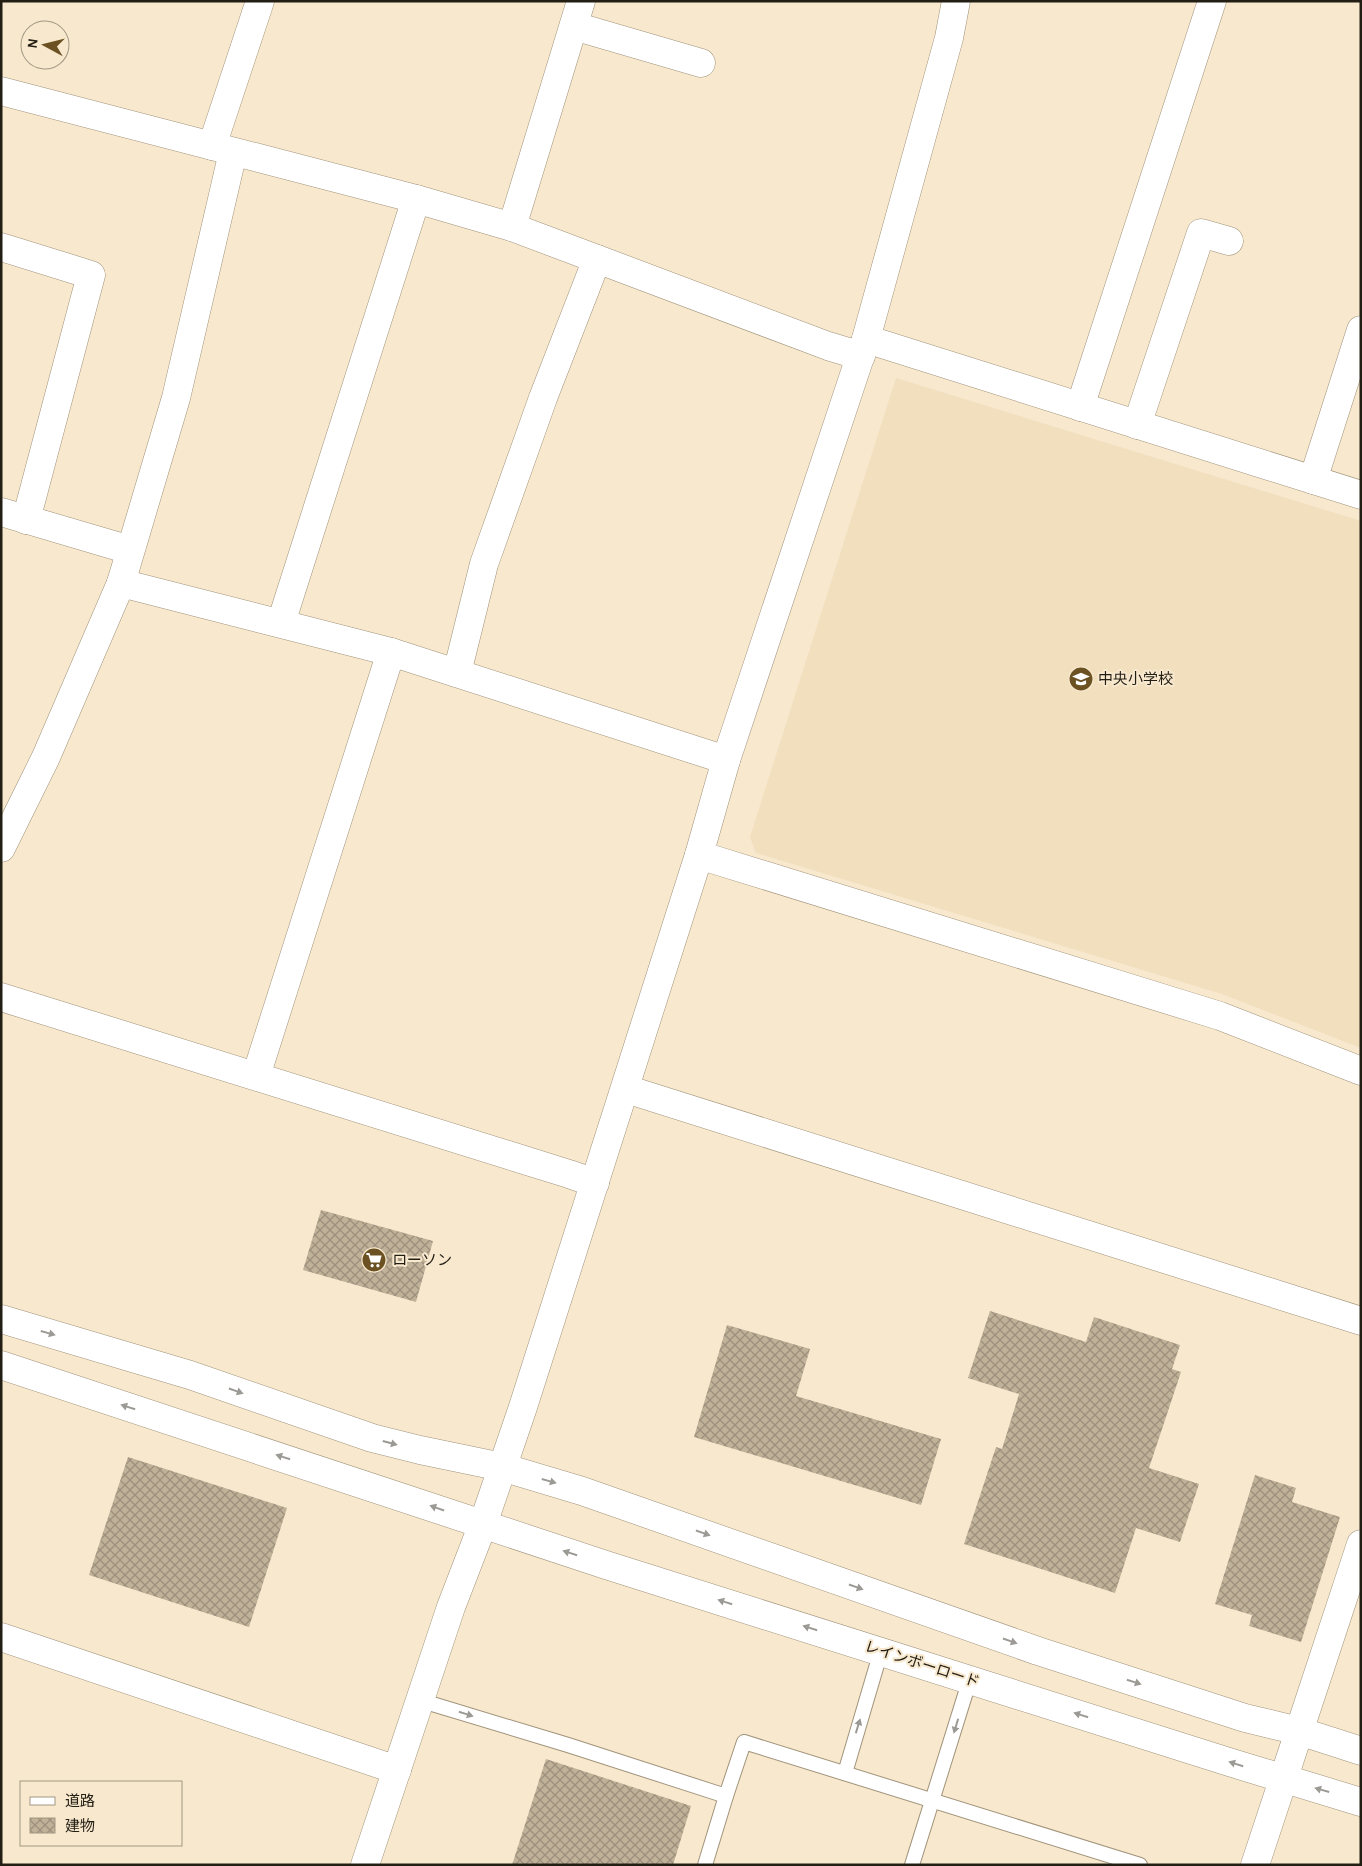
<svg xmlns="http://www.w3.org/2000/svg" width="1362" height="1866" viewBox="0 0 1362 1866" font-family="'Alegreya Sans','Noto Sans JP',sans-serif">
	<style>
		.built { fill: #f2dfbe }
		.building { fill: url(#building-cross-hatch) }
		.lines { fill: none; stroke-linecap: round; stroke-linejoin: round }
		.service-casing { stroke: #a1937b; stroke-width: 16 }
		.minor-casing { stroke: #a1937b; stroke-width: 29 }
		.tertiary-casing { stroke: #a1937b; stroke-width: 29 }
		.service { stroke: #fff; stroke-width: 14 }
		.minor { stroke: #fff; stroke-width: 28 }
		.tertiary { stroke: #fff; stroke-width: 28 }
		.oneway { fill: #9c9a95 }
		.labels { text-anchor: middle; stroke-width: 4; stroke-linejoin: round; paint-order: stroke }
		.poi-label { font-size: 15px; fill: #231e14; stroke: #f7e8ce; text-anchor: start }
		.street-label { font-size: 15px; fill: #231e14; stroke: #f7e8ce }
	</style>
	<defs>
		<pattern id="building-cross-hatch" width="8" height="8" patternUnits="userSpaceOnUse" patternTransform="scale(1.25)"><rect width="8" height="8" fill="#c0b199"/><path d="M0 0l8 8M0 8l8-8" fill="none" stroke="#9c8f7c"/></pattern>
	</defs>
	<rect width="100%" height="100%" fill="#f7e8ce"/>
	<path class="built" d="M896 378 1361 521V1048L1222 994 756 853 750 837Z"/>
	<g class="building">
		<path d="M321 1210 433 1241 416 1302 303 1270Z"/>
		<path d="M990 1311 1086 1342 1094 1317 1180 1345 1172 1369 1181 1372 1149 1468 1199 1484 1180 1542 1136 1528 1115 1593 964 1544 996 1447 1002 1449 1019 1394 968 1378Z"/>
		<path d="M727 1325 810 1349 796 1396 941 1439 921 1505 694 1437Z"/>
		<path d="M128 1457 287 1508 249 1627 89 1575Z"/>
		<path d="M1255 1475 1296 1488 1292 1502 1340 1517 1301 1642 1249 1626 1252 1615 1215 1604Z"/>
		<path d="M546 1759 691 1806 673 1865H512Z"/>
	</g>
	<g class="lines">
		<defs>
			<g id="service">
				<path d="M419 1700 568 1745 726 1796 744 1742 1140 1865"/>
				<path d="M845 1773 881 1651"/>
				<path d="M705 1865 726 1796"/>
				<path d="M912 1865 970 1679"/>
			</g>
			<g id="minor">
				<path d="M574 26 701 63"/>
				<path d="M1 91 416 199 512 227 828 346 861 356"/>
				<path d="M212 146 260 1"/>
				<path d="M512 227 581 1"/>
				<path d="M1 247 91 275 26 520"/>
				<path d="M866 339 1361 495"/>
				<path d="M1080 407 1212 1"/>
				<path d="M1137 425 1201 233 1229 241"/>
				<path d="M1313 480 1361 330"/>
				<path d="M1 512 130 550"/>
				<path d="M121 583 391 652 726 760"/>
				<path d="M281 623 416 199"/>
				<path d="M457 673 484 564 543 398 597 259"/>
				<path d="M1 848 46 757 121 583 176 398 233 152"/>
				<path d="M699 855 1220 1016 1361 1071"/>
				<path d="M1 997 569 1174 595 1183"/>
				<path d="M256 1076 391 652"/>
				<path d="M626 1089 1361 1321"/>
				<path d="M1 1637 397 1770"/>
				<path d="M1255 1865 1361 1544"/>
			</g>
			<g id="tertiary">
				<path d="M1 1319 190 1375 372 1438 420 1450 502 1467 582 1491 1038 1651 1245 1718 1299 1731 1361 1751"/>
				<path d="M1 1365 606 1565 1229 1762 1361 1802"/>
				<path d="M365 1865 451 1607 483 1524 523 1407 699 855 726 760 866 339 949 38 956 1"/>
			</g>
		</defs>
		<use href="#service" class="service-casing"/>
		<use href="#minor" class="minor-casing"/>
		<use href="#tertiary" class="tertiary-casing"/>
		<use href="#service" class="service"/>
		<use href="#minor" class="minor"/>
		<use href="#tertiary" class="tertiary"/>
	</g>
	<defs><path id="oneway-solid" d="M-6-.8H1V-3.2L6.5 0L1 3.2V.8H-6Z" transform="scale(1.25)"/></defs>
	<g class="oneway">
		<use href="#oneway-solid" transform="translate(48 1333) rotate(16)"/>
		<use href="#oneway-solid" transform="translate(236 1391) rotate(19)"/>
		<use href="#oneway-solid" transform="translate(128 1407) rotate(-162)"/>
		<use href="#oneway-solid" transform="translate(390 1443) rotate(15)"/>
		<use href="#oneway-solid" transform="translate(283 1457) rotate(-162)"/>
		<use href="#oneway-solid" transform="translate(549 1481) rotate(16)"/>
		<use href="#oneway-solid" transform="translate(437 1508) rotate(-161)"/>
		<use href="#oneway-solid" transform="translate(703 1533) rotate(19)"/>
		<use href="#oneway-solid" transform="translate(570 1553) rotate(-162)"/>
		<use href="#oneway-solid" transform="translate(856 1587) rotate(19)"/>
		<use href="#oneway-solid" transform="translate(725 1602) rotate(-163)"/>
		<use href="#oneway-solid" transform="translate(810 1628) rotate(-162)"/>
		<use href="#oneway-solid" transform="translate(1010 1641) rotate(19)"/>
		<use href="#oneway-solid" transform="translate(1134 1682) rotate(18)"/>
		<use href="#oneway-solid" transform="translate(466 1714) rotate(17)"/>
		<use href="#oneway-solid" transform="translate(1081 1715) rotate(-162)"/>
		<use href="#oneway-solid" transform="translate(858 1726) rotate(-73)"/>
		<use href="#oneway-solid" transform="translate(956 1726) rotate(107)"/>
		<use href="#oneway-solid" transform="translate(1236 1764) rotate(-163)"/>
		<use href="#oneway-solid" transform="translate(1322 1790) rotate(-164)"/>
	</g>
	<defs>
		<symbol id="school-disc" viewBox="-11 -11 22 22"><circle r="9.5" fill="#6c5223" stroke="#f7e8ce"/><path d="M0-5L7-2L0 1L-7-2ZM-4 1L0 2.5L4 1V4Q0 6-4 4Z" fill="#fff"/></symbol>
		<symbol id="supermarket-disc" viewBox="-11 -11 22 22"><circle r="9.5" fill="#6c5223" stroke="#f7e8ce"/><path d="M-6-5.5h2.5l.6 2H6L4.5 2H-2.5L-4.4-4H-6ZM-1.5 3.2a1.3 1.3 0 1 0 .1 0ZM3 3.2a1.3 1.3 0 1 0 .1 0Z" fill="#fff"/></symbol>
	</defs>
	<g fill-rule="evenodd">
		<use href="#school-disc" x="1067" y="665" width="28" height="28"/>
		<use href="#supermarket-disc" x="360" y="1246" width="28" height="28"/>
	</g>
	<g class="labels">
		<g class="poi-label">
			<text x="1098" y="684">中央小学校</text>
			<text x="392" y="1265">ローソン</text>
		</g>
		<g class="street-label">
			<text transform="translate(922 1664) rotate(18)" y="5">レインボーロード</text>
		</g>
	</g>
	<rect width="1362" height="1866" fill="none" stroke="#231e14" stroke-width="5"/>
	<rect x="20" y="1781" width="162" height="65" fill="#f7e8ce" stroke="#a29784"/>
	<rect x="30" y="1797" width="25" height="8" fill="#ffffff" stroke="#a29784"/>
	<text x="65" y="1806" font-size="15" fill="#231e14">道路</text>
	<rect x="30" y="1818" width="25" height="15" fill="url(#building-cross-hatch)" stroke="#a29784"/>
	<text x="65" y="1831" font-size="15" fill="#231e14">建物</text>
	<g transform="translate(45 45) rotate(277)"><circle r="24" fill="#f7e8ce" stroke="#a29784"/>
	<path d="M0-4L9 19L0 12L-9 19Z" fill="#6c5223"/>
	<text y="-8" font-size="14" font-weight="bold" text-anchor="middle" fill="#231e14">N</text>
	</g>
</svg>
